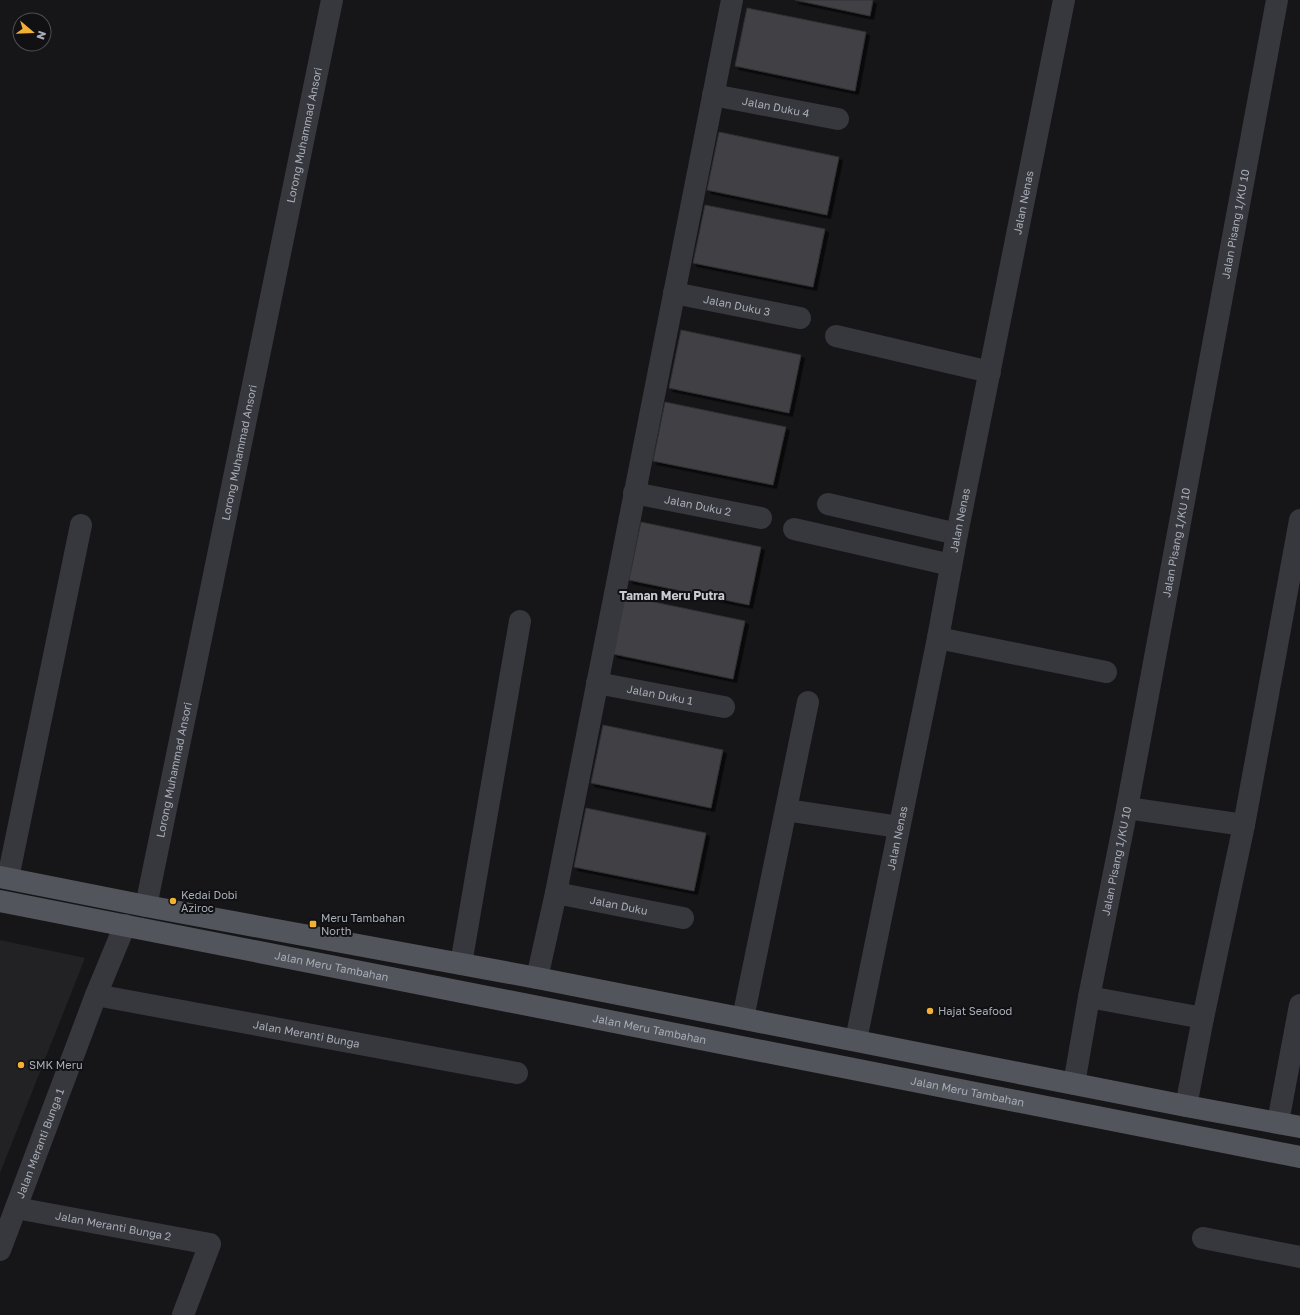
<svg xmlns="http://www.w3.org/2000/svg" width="1300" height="1315" viewBox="0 0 1300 1315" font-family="'Golos Text',sans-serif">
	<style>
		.built { fill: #222225 }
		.building { fill: #404145; stroke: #303034; filter: url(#shadow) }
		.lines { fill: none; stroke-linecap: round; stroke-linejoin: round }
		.minor { stroke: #37383d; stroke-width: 22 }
		.major { stroke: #53555c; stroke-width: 22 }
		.poi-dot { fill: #f2b134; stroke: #111113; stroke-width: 1.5 }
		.labels { text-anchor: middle; stroke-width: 4; stroke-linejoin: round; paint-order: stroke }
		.street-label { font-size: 11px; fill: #a8adb8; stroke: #111113 }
		.poi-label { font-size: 11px; fill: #a8adb8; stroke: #111113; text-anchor: start }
		.neighbourhood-label { font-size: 12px; font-weight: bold; fill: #c9ccd4; stroke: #111113 }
	</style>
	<defs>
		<filter id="shadow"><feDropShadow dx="3.5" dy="3.5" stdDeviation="0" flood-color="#0009"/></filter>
	</defs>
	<rect width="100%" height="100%" fill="#161618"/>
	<path class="built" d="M0 940 85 958 0 1173Z"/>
	<g class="building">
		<path d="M795 0H873L870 16Z"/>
		<path d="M747 8 866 32 855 91 735 66Z"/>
		<path d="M719 132 839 157 827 215 707 190Z"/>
		<path d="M705 205 825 229 813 287 693 263Z"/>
		<path d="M681 330 801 355 789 413 669 388Z"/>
		<path d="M665 402 786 427 773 485 653 461Z"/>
		<path d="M641 522 761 547 749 605 629 580Z"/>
		<path d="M625 596 745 621 733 679 613 654Z"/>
		<path d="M603 725 723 750 711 808 591 783Z"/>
		<path d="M586 808 706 833 694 891 574 867Z"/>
	</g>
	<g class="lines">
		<g class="minor">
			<path id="s1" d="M713 95 838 119"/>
			<path id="s2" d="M674 293 800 318"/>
			<path d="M836 336 990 372"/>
			<path id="s3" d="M634 493 761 518"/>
			<path d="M828 504 957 534"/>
			<path d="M794 529 951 565"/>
			<path d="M938 638 1106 672"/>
			<path id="s4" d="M597 683 724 707"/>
			<path d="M1127 808 1244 825"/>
			<path d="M786 810 899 827"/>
			<path d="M8 878 81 525"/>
			<path id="s5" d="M556 893 683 918"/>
			<path id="s6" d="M146 906 332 0"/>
			<path d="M461 964 520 621"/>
			<path d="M537 978 556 893 732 0"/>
			<path id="s7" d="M96 995 517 1073"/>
			<path d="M1089 997 1203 1018"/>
			<path d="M743 1018 808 702"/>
			<path id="s8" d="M856 1040 938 638 957 534 1064 0"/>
			<path id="s9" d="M1074 1084 1089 997 1127 808 1277 0"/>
			<path d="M1186 1106 1203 1018 1244 825 1300 520"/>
			<path d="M1278 1122 1300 1005"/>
			<path id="s10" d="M16 1208 210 1244 183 1315"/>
			<path d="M1203 1238 1300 1257"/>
			<path id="s11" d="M0 1250 96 995 125 925"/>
		</g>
		<g class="major">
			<path d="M0 877 146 906 537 978 1186 1106 1300 1127"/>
			<path id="s12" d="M0 901 1300 1157"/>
		</g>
	</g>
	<g class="poi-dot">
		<circle cx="173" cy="901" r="4"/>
		<rect x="309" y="920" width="8" height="8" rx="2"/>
		<circle cx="930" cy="1011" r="4"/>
		<circle cx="21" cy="1065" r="4"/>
	</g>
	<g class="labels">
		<g class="street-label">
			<text dy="4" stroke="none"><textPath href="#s1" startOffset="64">Jalan Duku 4</textPath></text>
			<text dy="4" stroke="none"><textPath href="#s6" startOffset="787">Lorong Muhammad Ansori</textPath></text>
			<text dy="4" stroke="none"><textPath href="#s8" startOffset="854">Jalan Nenas</textPath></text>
			<text dy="4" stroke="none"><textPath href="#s9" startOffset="875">Jalan Pisang 1/KU 10</textPath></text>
			<text dy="4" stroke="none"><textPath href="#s2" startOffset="64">Jalan Duku 3</textPath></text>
			<text dy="4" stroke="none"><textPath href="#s6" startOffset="463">Lorong Muhammad Ansori</textPath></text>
			<text dy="4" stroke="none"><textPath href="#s3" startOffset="65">Jalan Duku 2</textPath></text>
			<text dy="4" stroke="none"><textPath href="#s8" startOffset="530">Jalan Nenas</textPath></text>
			<text dy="4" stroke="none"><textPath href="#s9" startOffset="551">Jalan Pisang 1/KU 10</textPath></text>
			<text dy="4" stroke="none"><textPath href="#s4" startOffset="64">Jalan Duku 1</textPath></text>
			<text dy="4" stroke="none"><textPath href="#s6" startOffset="139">Lorong Muhammad Ansori</textPath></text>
			<text dy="4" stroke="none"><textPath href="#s8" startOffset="206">Jalan Nenas</textPath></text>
			<text dy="4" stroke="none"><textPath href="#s9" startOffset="227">Jalan Pisang 1/KU 10</textPath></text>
			<text dy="4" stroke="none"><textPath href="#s5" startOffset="64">Jalan Duku</textPath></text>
			<text dy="4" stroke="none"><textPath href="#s12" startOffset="338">Jalan Meru Tambahan</textPath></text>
			<text dy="4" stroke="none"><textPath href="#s12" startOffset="662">Jalan Meru Tambahan</textPath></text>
			<text dy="4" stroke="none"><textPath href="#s7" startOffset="214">Jalan Meranti Bunga</textPath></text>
			<text dy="4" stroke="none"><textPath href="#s12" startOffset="986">Jalan Meru Tambahan</textPath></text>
			<text dy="4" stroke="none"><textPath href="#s11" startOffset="114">Jalan Meranti Bunga 1</textPath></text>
			<text dy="4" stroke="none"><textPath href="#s10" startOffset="99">Jalan Meranti Bunga 2</textPath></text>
		</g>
		<g class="poi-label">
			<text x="181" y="899">Kedai Dobi<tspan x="181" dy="13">Aziroc</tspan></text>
			<text x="321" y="922">Meru Tambahan<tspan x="321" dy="13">North</tspan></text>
			<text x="938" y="1015">Hajat Seafood</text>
			<text x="29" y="1069">SMK Meru</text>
		</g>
		<g class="neighbourhood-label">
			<text x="672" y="600">Taman Meru Putra</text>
		</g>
	</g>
	<g transform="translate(32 32) rotate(109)"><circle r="19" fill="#111113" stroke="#4d4f55"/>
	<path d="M0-3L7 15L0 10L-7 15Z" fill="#f2b134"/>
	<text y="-6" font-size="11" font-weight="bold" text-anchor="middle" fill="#a8adb8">N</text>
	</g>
</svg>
